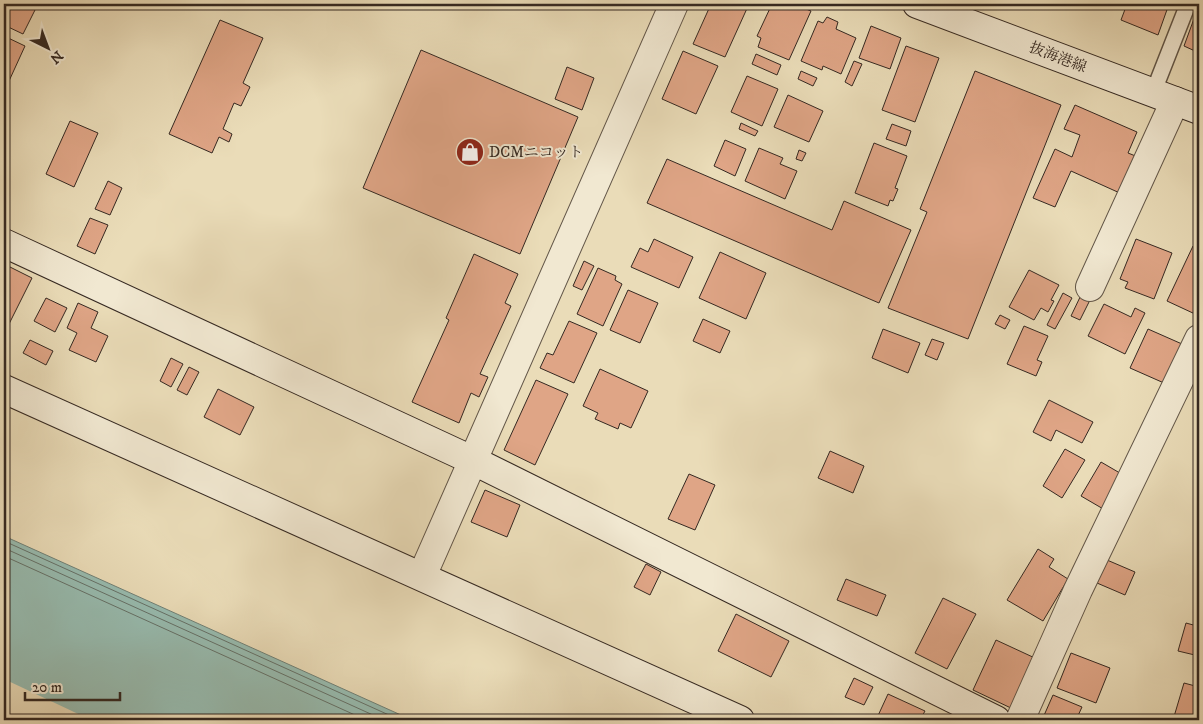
<svg xmlns="http://www.w3.org/2000/svg" width="1203" height="724" viewBox="0 0 1203 724" font-family="'IM FELL DW Pica','Noto Serif JP',serif">
	<style>
		.water { fill: #98bcb0; stroke: #708177 }
		.pier { fill: #eadcb8 }
		.lines { fill: none; stroke-linecap: round; stroke-linejoin: round }
		.shore { stroke: #667269; stroke-width: 1 }
		.building { fill: #dfa586; stroke: #352922 }
		.lane-casing { stroke: #625648; stroke-width: 18 }
		.street-casing { stroke: #625648; stroke-width: 30 }
		.secondary-casing { stroke: #352922; stroke-width: 30 }
		.lane { stroke: #f1e8d1; stroke-width: 15 }
		.street { stroke: #f1e8d1; stroke-width: 28 }
		.secondary { stroke: #f1e8d1; stroke-width: 28 }
		.labels { text-anchor: middle; stroke-width: 4; stroke-linejoin: round; paint-order: stroke }
		.street-label { font-size: 15px; fill: #352922; stroke: #f1e8d1 }
		.poi-label { font-size: 15px; fill: #352922; stroke: #f1e8d1; text-anchor: start }
	</style>
	<rect width="100%" height="100%" fill="#eadcb8"/>
	<filter id="stains"><feTurbulence type="fractalNoise" baseFrequency=".004" numOctaves="4"/><feColorMatrix values="0 0 0 0 .2 0 0 0 0 .09 0 0 0 0 .02 0 0 0 .5 -.17"/></filter>
	<radialGradient id="worn" r=".72"><stop offset=".6" stop-color="#630" stop-opacity="0"/><stop offset="1" stop-color="#630" stop-opacity=".3"/></radialGradient>
	<path class="water" d="M4 536 412 720H4Z"/>
	<path class="pier" d="M4 679 91 720H22L4 712Z"/>
	<g class="lines">
		<g class="shore">
			<path d="M4 541 400 720"/>
			<path d="M4 548 384 720"/>
			<path d="M4 556 366 720"/>
		</g>
	</g>
	<g class="building">
		<path d="M4 4H38L23 34 4 25Z"/>
		<path d="M711 4H749L725 57 693 44Z"/>
		<path d="M772 4H794L811 11 789 60 758 47 761 38 757 36Z"/>
		<path d="M1127 4H1169L1158 35 1121 20Z"/>
		<path d="M1199 5V40L1195 51 1184 46Z"/>
		<path d="M827 17 838 22 836 29 856 38 841 74 823 66 822 70 801 61 818 21 823 23Z"/>
		<path d="M220 20 263 38 243 83 250 87 241 106 234 103 223 129 232 134 229 142 219 137 212 153 169 134Z"/>
		<path d="M871 26 901 38 890 69 859 58Z"/>
		<path d="M4 36 25 46 9 81 4 79Z"/>
		<path d="M906 46 939 58 915 122 882 110Z"/>
		<path d="M421 50 578 117 520 254 363 188Z"/>
		<path d="M683 51 718 66 696 114 662 99Z"/>
		<path d="M756 54 781 65 777 75 752 64Z"/>
		<path d="M854 61 862 64 852 86 845 82Z"/>
		<path d="M567 67 594 78 582 110 555 99Z"/>
		<path d="M801 71 817 78 813 86 798 79Z"/>
		<path d="M975 71 1061 105 968 339 888 308 927 212 920 209Z"/>
		<path d="M747 76 778 89 762 126 731 112Z"/>
		<path d="M788 95 823 111 809 142 774 127Z"/>
		<path d="M1075 105 1137 132 1128 153 1138 157 1122 194 1071 171 1055 207 1033 198 1055 149 1072 157 1080 135 1064 129Z"/>
		<path d="M70 121 98 133 74 187 46 174Z"/>
		<path d="M741 123 758 131 755 136 739 129Z"/>
		<path d="M892 124 911 131 906 146 886 139Z"/>
		<path d="M725 140 746 149 735 176 714 166Z"/>
		<path d="M874 143 907 156 895 188 898 189 893 201 890 200 888 206 855 193Z"/>
		<path d="M759 148 783 158 780 164 797 171 785 199 745 181Z"/>
		<path d="M799 150 806 153 802 161 796 159Z"/>
		<path d="M667 159 832 230 844 201 911 230 879 303 647 203Z"/>
		<path d="M108 181 122 188 110 215 95 209Z"/>
		<path d="M90 218 108 225 95 254 77 246Z"/>
		<path d="M654 239 693 257 679 288 631 267 640 248 648 252Z"/>
		<path d="M1136 239 1172 253 1154 299 1125 288 1128 282 1120 279Z"/>
		<path d="M1193 246 1199 249V305L1195 314 1167 301Z"/>
		<path d="M720 252 766 273 746 319 699 298Z"/>
		<path d="M474 254 518 274 505 303 511 306 480 374 488 377 479 397 471 393 459 423 412 402 449 320 446 318Z"/>
		<path d="M584 261 594 266 582 290 573 286Z"/>
		<path d="M4 264 32 278 4 334Z"/>
		<path d="M598 268 616 276 615 280 622 284 603 326 577 314Z"/>
		<path d="M1029 270 1059 285 1051 300 1054 301 1048 312 1041 308 1034 320 1009 307Z"/>
		<path d="M628 290 658 303 640 343 610 330Z"/>
		<path d="M1063 293 1072 298 1055 329 1047 325Z"/>
		<path d="M1082 293 1091 298 1080 320 1071 316Z"/>
		<path d="M46 298 67 308 55 332 34 321Z"/>
		<path d="M78 303 98 312 91 328 108 336 96 362 69 350 77 333 67 328Z"/>
		<path d="M1104 304 1131 317 1135 308 1145 313 1125 354 1088 336Z"/>
		<path d="M1000 315 1010 320 1005 329 995 324Z"/>
		<path d="M703 319 730 331 720 353 693 341Z"/>
		<path d="M569 321 597 333 574 383 540 368 547 353 553 355Z"/>
		<path d="M1024 326 1048 336 1037 360 1042 362 1036 376 1007 364Z"/>
		<path d="M883 329 920 343 908 373 872 358Z"/>
		<path d="M1148 329 1182 344 1164 383 1130 368Z"/>
		<path d="M932 339 944 343 937 360 925 355Z"/>
		<path d="M30 340 53 351 46 365 23 353Z"/>
		<path d="M171 358 183 364 171 387 160 381Z"/>
		<path d="M189 367 199 372 187 395 177 390Z"/>
		<path d="M600 369 648 391 631 428 620 423 618 429 595 419 598 413 583 406Z"/>
		<path d="M536 380 568 394 535 465 504 450Z"/>
		<path d="M218 389 254 407 240 435 204 417Z"/>
		<path d="M1199 391V403L1195 401Z"/>
		<path d="M1049 400 1093 422 1082 443 1056 430 1051 441 1033 432Z"/>
		<path d="M1065 449 1085 460 1062 498 1043 486Z"/>
		<path d="M830 451 864 466 853 493 818 478Z"/>
		<path d="M1101 462 1125 476 1105 510 1081 496Z"/>
		<path d="M689 474 715 485 695 530 668 519Z"/>
		<path d="M485 490 520 505 507 537 471 522Z"/>
		<path d="M1038 549 1054 559 1049 567 1068 579 1043 621 1007 600Z"/>
		<path d="M1107 560 1135 572 1125 595 1097 583Z"/>
		<path d="M646 564 661 572 650 595 634 587Z"/>
		<path d="M846 579 886 595 877 616 837 600Z"/>
		<path d="M943 598 976 614 947 669 915 653Z"/>
		<path d="M736 614 789 641 771 677 718 651Z"/>
		<path d="M1199 618V656L1178 651 1186 623 1197 626Z"/>
		<path d="M996 640 1037 659 1013 709 973 690Z"/>
		<path d="M1071 653 1110 668 1096 703 1057 688Z"/>
		<path d="M854 678 873 687 864 705 845 697Z"/>
		<path d="M1184 683 1199 687V720H1173Z"/>
		<path d="M888 694 925 711 920 720H876Z"/>
		<path d="M1053 695 1082 707 1076 720H1042Z"/>
		<path d="M936 715 949 720H934Z"/>
	</g>
	<g class="lines">
		<defs>
			<path id="lane" d="M1153 93 1188 4"/>
			<g id="street">
				<path d="M1090 287 1175 101"/>
				<path d="M422 576 674 4"/>
				<path d="M1020 720 1078 590 1199 339"/>
			</g>
			<g id="secondary">
				<path d="M917 4 1199 110"/>
				<path d="M4 243 474 461 996 720"/>
				<path d="M4 389 740 720"/>
			</g>
		</defs>
		<use href="#lane" class="lane-casing"/>
		<use href="#street" class="street-casing"/>
		<use href="#secondary" class="secondary-casing"/>
		<use href="#lane" class="lane"/>
		<use href="#street" class="street"/>
		<use href="#secondary" class="secondary"/>
	</g>
	<defs>
		<symbol id="shop-disc" viewBox="-11 -11 22 22"><circle r="9.5" fill="#8f2418" stroke="#f1e8d1"/><path d="M-5-2.5h2.3a2.7 3.5 0 0 1 5.4 0H5L5.5 6h-11ZM-1.5-2.5h3a1.5 2.3 0 0 0-3 0Z" fill="#fff"/></symbol>
	</defs>
	<g fill-rule="evenodd">
		<use href="#shop-disc" x="454" y="136" width="32" height="32"/>
	</g>
	<g class="labels">
		<g class="street-label">
			<text transform="translate(1058 57) rotate(21)" y="5">抜海港線</text>
		</g>
		<g class="poi-label">
			<text x="489" y="157">DCMニコット</text>
		</g>
	</g>
	<rect width="1203" height="724" fill="none" stroke="#eadcb8" stroke-width="20"/>
	<rect x="5" y="5" width="1193" height="714" fill="none" stroke="#352922" stroke-width="2.5"/>
	<rect x="10" y="10" width="1183" height="704" fill="none" stroke="#352922"/>
	<g transform="translate(48 48) rotate(138)" stroke="#f1e8d1" stroke-width="4" paint-order="stroke">
	<path d="M0-4L9 19L0 12L-9 19Z" fill="#352922"/>
	<text y="-8" font-size="14" font-weight="bold" text-anchor="middle" fill="#352922">N</text>
	</g>
	<path d="M25 692v8h95v-8" fill="none" stroke="#352922" stroke-width="2.5"/>
	<text x="32" y="692" font-size="15" fill="#352922" stroke="#f1e8d1" stroke-width="4" paint-order="stroke">20 m</text>
	<rect width="100%" height="100%" filter="url(#stains)"/>
	<rect width="100%" height="100%" fill="url(#worn)"/>
</svg>
